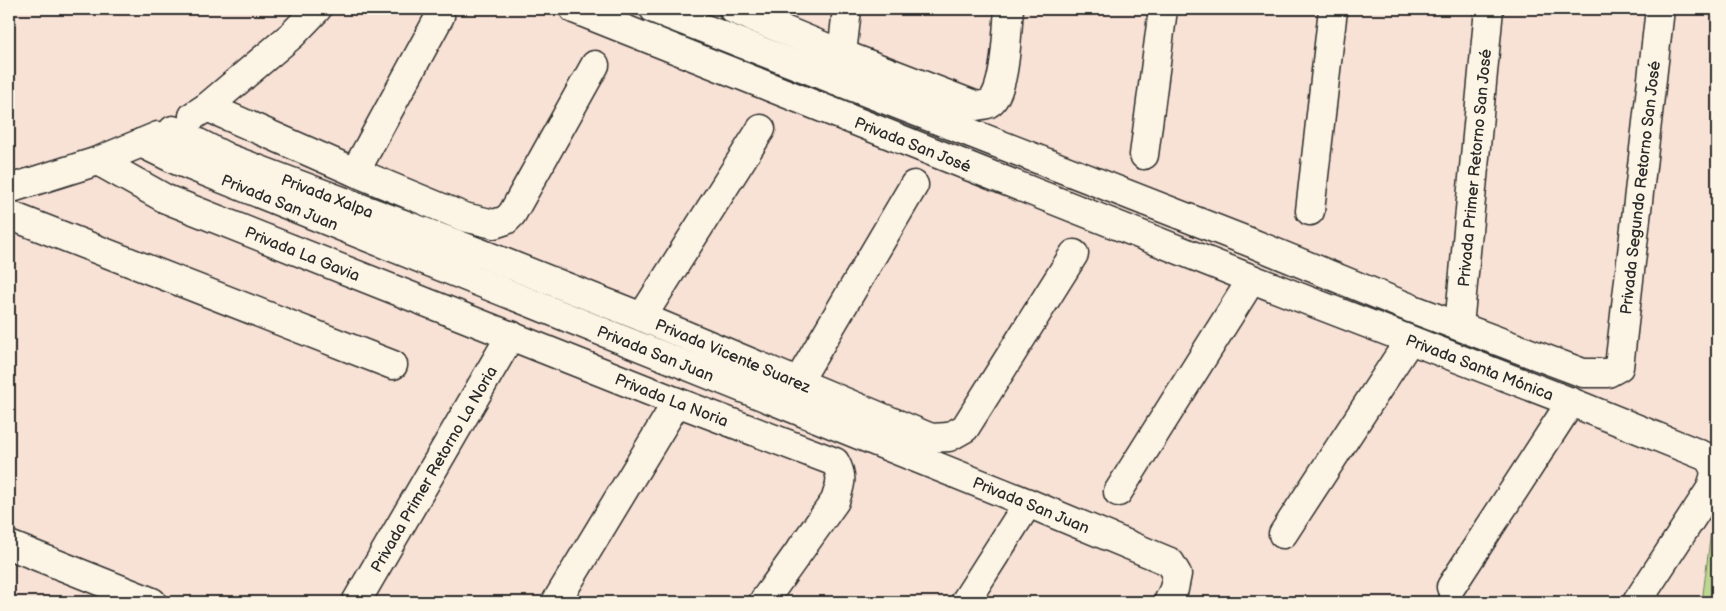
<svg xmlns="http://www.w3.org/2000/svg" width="1726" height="611" viewBox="0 0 1726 611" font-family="'Balsamiq Sans',sans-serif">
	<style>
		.green { fill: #bcd890; stroke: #74825e }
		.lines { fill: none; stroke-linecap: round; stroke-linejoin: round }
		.street-casing { stroke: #2b2b2b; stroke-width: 31 }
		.street { stroke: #fcf5e5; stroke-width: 28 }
		.labels { text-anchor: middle; stroke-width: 4; stroke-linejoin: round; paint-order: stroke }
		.street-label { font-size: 16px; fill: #2b2b2b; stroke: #fcf5e5 }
	</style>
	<rect width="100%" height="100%" fill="#f8e1d5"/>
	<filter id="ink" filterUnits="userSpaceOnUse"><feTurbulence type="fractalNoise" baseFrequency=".02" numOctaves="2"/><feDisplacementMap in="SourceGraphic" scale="10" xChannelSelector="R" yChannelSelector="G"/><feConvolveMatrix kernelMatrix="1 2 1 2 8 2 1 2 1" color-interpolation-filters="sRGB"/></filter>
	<g filter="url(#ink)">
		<path class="green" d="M1717 484V602H1702Z"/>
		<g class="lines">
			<defs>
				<g id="street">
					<path id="s1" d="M574 9 1252 279 1571 402 1707 457C1718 471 1715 475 1710 490L1637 602"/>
					<path id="s2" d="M654 9 1252 243 1413 309 1583 373H1608L1619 367 1660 9"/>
					<path d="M733 9 842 54 977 106C981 105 986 105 989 103 1006 94 1007 28 1009 9"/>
					<path d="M842 54 847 9"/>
					<path d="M207 107 355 172 464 217 494 224 506 220 512 214 595 65"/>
					<path d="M193 116 207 107 292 35 317 9"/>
					<path id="s3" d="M173 130 228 158 483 254 642 317 931 438 949 437 965 428 1074 254"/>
					<path id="s4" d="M141 143 176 160 1028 503 1170 562 1177 574 1174 589 1168 602"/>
					<path d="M1144 155 1163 9"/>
					<path id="s5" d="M98 161 166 199 677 402 835 462C844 478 840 485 835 501L763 602"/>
					<path d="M355 172 440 16"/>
					<path d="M9 189 98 161 158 136"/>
					<path d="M1310 211 1333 9"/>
					<path d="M9 215 393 365"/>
					<path d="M642 317 761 129"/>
					<path id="s6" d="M1459 326 1489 9"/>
					<path d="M798 382 914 185"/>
					<path d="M1118 492 1252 279"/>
					<path d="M1283 534 1409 341"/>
					<path d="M9 545 152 602"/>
					<path d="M1451 587 1571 402"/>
					<path id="s7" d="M356 602 511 335"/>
					<path d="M556 602 677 402"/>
					<path d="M965 602 1028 503"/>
				</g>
			</defs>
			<use href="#street" class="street-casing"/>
			<use href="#street" class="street"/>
		</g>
	</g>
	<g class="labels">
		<g class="street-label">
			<text dy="6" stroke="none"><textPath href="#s1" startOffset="365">Privada San José</textPath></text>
			<text dy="6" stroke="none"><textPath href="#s6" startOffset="159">Privada Primer Retorno San José</textPath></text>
			<text dy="6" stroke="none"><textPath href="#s2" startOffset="1216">Privada Segundo Retorno San José</textPath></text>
			<text dy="6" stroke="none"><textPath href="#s3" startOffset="168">Privada Xalpa</textPath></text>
			<text dy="6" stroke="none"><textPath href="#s4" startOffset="151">Privada San Juan</textPath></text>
			<text dy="6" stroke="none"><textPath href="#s5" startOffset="225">Privada La Gavia</textPath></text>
			<text dy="6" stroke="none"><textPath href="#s4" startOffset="556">Privada San Juan</textPath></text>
			<text dy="6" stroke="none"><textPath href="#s3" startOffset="604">Privada Vicente Suarez</textPath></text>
			<text dy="6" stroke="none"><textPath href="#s1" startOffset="974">Privada Santa Mónica</textPath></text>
			<text dy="6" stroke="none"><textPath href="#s5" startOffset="622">Privada La Noria</textPath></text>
			<text dy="6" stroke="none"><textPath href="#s7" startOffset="154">Privada Primer Retorno La Noria</textPath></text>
			<text dy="6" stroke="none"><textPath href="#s4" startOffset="961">Privada San Juan</textPath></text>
		</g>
	</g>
	<rect width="1726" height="611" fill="none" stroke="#fcf5e5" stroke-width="30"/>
	<rect x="15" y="15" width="1696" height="581" fill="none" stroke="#2b2b2b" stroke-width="2" filter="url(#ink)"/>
</svg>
